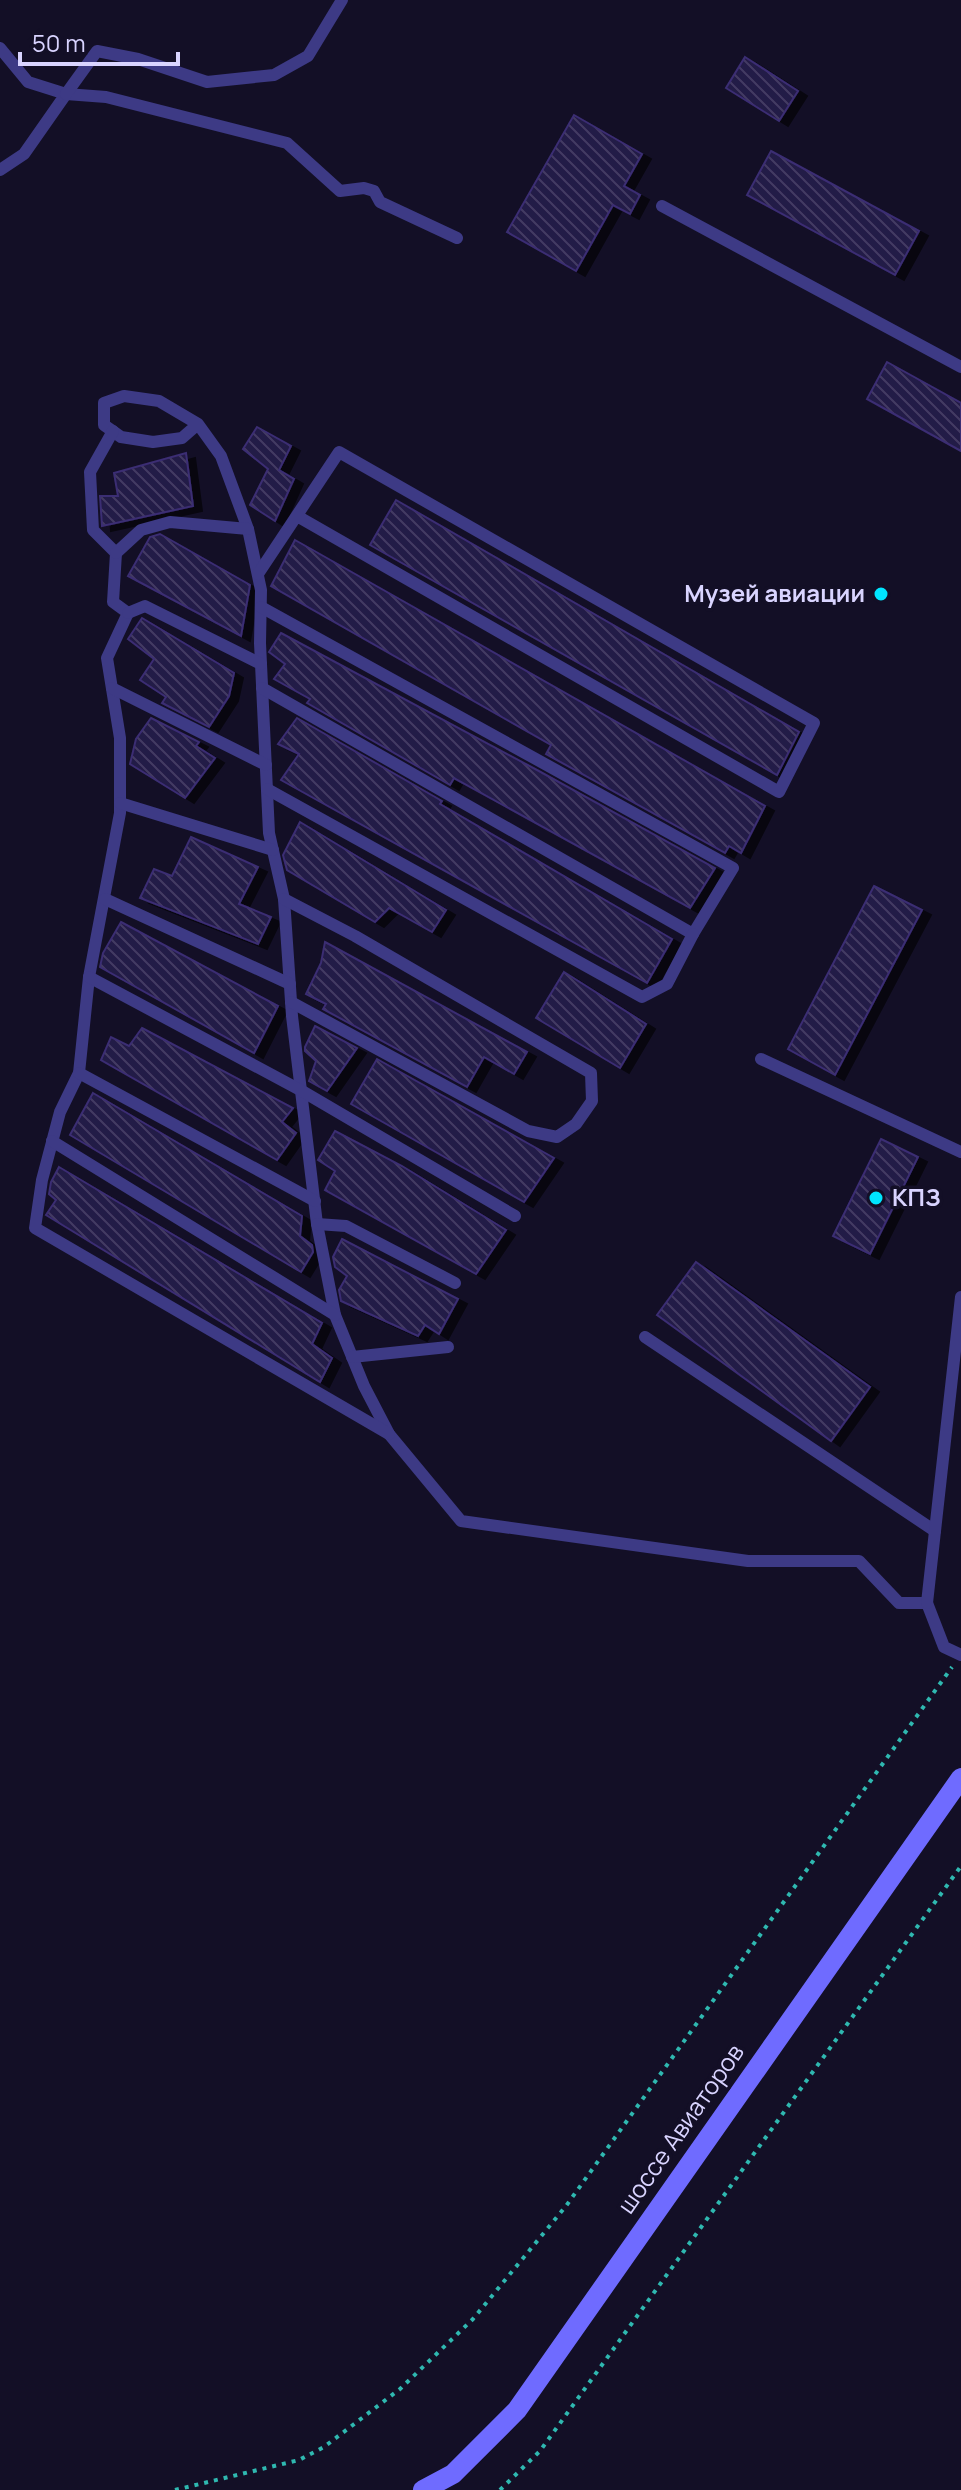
<svg xmlns="http://www.w3.org/2000/svg" width="961" height="2490" viewBox="0 0 961 2490" font-family="Manrope,sans-serif">
	<style>
		.building { fill: url(#building-back-hatch); stroke: #3b2d73; stroke-width: 2; filter: url(#shadow) }
		.lines { fill: none; stroke-linecap: round; stroke-linejoin: round }
		.path { stroke: #2fb8b0; stroke-width: 4; stroke-dasharray: 4 6; stroke-linecap: butt }
		.lane { stroke: #3d3a85; stroke-width: 12 }
		.secondary { stroke: #6f6bff; stroke-width: 20 }
		.poi-dot { fill: #00e5ff; stroke: #130f26; stroke-width: 3 }
		.labels { text-anchor: middle; stroke-width: 7; stroke-linejoin: round; paint-order: stroke }
		.poi-label { font-size: 24px; font-weight: bold; fill: #d9d4ff; stroke: #130f26; text-anchor: end }
		.street-label { font-size: 24px; fill: #d9d4ff; stroke: #130f26 }
	</style>
	<defs>
		<pattern id="building-back-hatch" width="6" height="6" patternUnits="userSpaceOnUse" patternTransform="scale(2)"><rect width="6" height="6" fill="#241b47"/><path d="M-1 5l2 2M0 0l6 6M5-1l2 2" fill="none" stroke="#433b63"/></pattern>
		<filter id="shadow"><feDropShadow dx="9" dy="5" stdDeviation="0" flood-color="#0009"/></filter>
	</defs>
	<rect width="100%" height="100%" fill="#130f26"/>
	<g class="building">
		<path d="M745 57 798 91 779 121 726 88Z"/>
		<path d="M574 115 642 154 624 186 640 195 630 214 613 205 576 271 507 232Z"/>
		<path d="M771 151 919 231 895 275 747 195Z"/>
		<path d="M887 362 961 403V451L867 399Z"/>
		<path d="M257 427 291 446 279 470 294 479 275 521 250 505 268 469 243 449Z"/>
		<path d="M186 453 193 506 102 526 100 496H118L114 473Z"/>
		<path d="M396 500 799 732 777 775 370 545Z"/>
		<path d="M160 534 250 585 241 636 128 576 150 537Z"/>
		<path d="M295 540 765 806 741 853 729 846 725 853 546 754 551 745 271 586Z"/>
		<path d="M142 618 234 673 229 696 209 727 162 703 166 697 140 680 154 659 128 639Z"/>
		<path d="M281 633 537 770 715 868 690 908 454 778 450 785 307 703 310 699 274 679 285 664 269 652Z"/>
		<path d="M151 718 199 742 196 746 215 758 185 798 130 764 136 739Z"/>
		<path d="M297 718 442 801 440 804 672 939 647 983 281 780 299 754 278 744Z"/>
		<path d="M300 822 446 910 432 932 389 908 375 922 287 870 283 855Z"/>
		<path d="M191 837 258 867 239 904 271 917 258 944 140 898 154 869 172 876Z"/>
		<path d="M874 886 922 910 835 1075 788 1049Z"/>
		<path d="M121 922 278 1006 254 1053 100 967 103 953Z"/>
		<path d="M325 942 527 1052 514 1074 484 1057 467 1087 323 1009 326 1004 306 994 321 963Z"/>
		<path d="M564 972 646 1024 620 1068 536 1018Z"/>
		<path d="M315 1026 357 1048 327 1091 309 1081 316 1061 305 1051V1047Z"/>
		<path d="M142 1028 293 1108 282 1122 296 1133 277 1160 101 1060 111 1037 129 1046Z"/>
		<path d="M377 1059 554 1158 524 1202 351 1104Z"/>
		<path d="M93 1093 302 1216 300 1236 312 1245 313 1252 301 1272 70 1135Z"/>
		<path d="M335 1131 402 1166 506 1230 476 1274 325 1190 335 1171 318 1160Z"/>
		<path d="M881 1139 918 1157 870 1254 833 1236Z"/>
		<path d="M59 1167 322 1323 312 1344 332 1358 320 1382 46 1215 56 1200 49 1194 51 1182Z"/>
		<path d="M342 1239 458 1299 439 1334 425 1325 418 1336 341 1301 339 1290 347 1276 335 1267 333 1257Z"/>
		<path d="M696 1262 870 1387 831 1441 657 1315Z"/>
	</g>
	<g class="lines">
		<g class="path">
			<path d="M175 2490 299 2460 324 2447 400 2389 473 2319 566 2206 952 1667"/>
			<path d="M500 2490 540 2451 961 1866"/>
		</g>
		<g class="lane">
			<path d="M0 48 28 82 66 94 24 154 0 170"/>
			<path d="M66 94 106 97 287 143 340 191 364 188 374 191 380 202 457 238"/>
			<path d="M66 94 97 51 138 59 207 82 274 75 308 56 342 0"/>
			<path d="M662 206 961 367"/>
			<path d="M198 424 182 438 153 442 121 437 104 425V403L124 396 159 401 198 424 221 456 248 529 261 590 260 643 269 833 284 899 292 1016 317 1224 335 1315 364 1386 389 1434 461 1521 748 1561H859L899 1603H927L944 1647 961 1655"/>
			<path d="M113 431 90 472 93 530 116 553 113 602 128 613 107 658 120 738V813L89 977 79 1073 60 1112 42 1180 35 1228 389 1434"/>
			<path d="M116 553 141 530 170 522 248 529"/>
			<path d="M258 574 339 452 814 723 779 792 297 516"/>
			<path d="M261 607 733 868 693 934 262 688"/>
			<path d="M128 613 145 606 261 664"/>
			<path d="M112 688 266 765"/>
			<path d="M267 789 642 997 667 984 693 934"/>
			<path d="M120 803 273 850"/>
			<path d="M105 899 290 984"/>
			<path d="M284 899 355 936 591 1073 592 1101 576 1124 557 1137 528 1131 291 1002"/>
			<path d="M89 977 302 1091 515 1216"/>
			<path d="M761 1059 961 1152"/>
			<path d="M79 1073 315 1201"/>
			<path d="M52 1141 335 1315"/>
			<path d="M317 1224 346 1226 455 1283"/>
			<path d="M645 1337 935 1531"/>
			<path d="M352 1357 448 1347"/>
			<path d="M927 1603 961 1297"/>
		</g>
		<path class="secondary" d="M423 2490 453 2474 517 2410 961 1778"/>
	</g>
	<g class="poi-dot">
		<circle cx="881" cy="594" r="8"/>
		<circle cx="876" cy="1198" r="8"/>
	</g>
	<g class="labels">
		<g class="poi-label">
			<text x="865" y="602">Музей авиации</text>
			<text x="892" y="1206" text-anchor="start">КПЗ</text>
		</g>
		<g class="street-label">
			<text transform="translate(681 2129) rotate(-55)" y="8">шоссе Авиаторов</text>
		</g>
	</g>
	<path d="M20 52v12h158v-12" fill="none" stroke="#d9d4ff" stroke-width="4"/>
	<text x="32" y="52" font-size="24" fill="#d9d4ff" stroke="#130f26" stroke-width="6" paint-order="stroke">50 m</text>
</svg>
